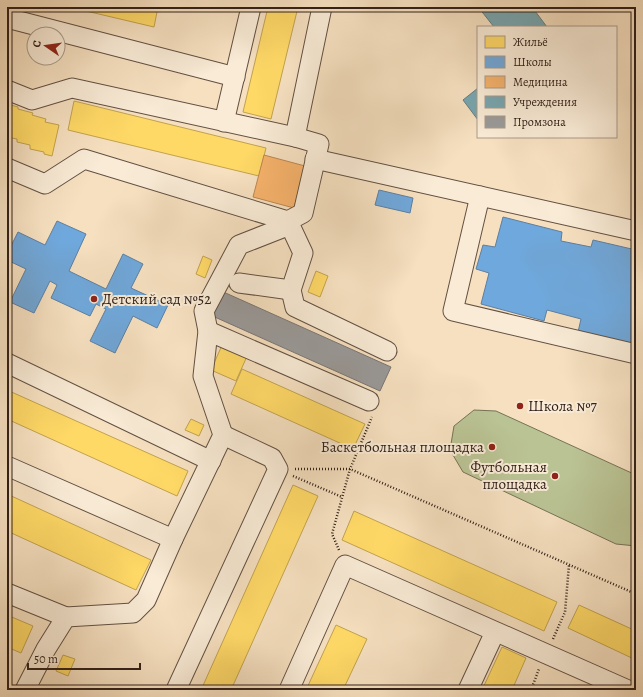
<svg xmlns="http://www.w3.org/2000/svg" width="643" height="697" viewBox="0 0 643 697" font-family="Alegreya,serif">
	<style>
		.green { fill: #bac394; stroke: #767256 }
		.homes { fill: #ffd966; stroke: #c1a24f }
		.schools { fill: #6fa8dc; stroke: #5c7fa2 }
		.health { fill: #f6b26b; stroke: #bb8652 }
		.public { fill: #76a5af; stroke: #617d82 }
		.industry { fill: #999; stroke: #7a7573 }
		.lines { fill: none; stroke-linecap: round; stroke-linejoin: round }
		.minor-casing { stroke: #625043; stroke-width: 21 }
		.path { stroke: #312019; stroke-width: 2.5; stroke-dasharray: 1 2; stroke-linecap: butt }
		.minor { stroke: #f9ebd6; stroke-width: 19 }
		.poi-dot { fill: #8f2418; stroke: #f9ebd6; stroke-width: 1.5 }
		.labels { text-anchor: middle; stroke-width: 4; stroke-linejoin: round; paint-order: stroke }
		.poi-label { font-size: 15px; fill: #312019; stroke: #f9ebd6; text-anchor: start }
	</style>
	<rect width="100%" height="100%" fill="#f6e0c0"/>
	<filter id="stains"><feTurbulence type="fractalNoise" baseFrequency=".005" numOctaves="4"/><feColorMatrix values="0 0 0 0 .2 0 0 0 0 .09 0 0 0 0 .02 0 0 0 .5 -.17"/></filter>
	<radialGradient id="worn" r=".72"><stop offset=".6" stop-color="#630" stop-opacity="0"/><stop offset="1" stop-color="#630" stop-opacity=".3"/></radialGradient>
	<path class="green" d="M474 410 496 411 636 475V546L616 544 463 472 450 450 454 426Z"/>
	<g class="homes">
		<path d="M69 7H158L154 27Z"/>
		<path d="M268 7H298L271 119 243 112Z"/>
		<path d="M74 101 266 148 259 176 68 130Z"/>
		<path d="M7 104 18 107V109L33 113 32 115 46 119 45 122 59 125 52 156 44 154V152L30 149V145L17 142V139L7 137Z"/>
		<path d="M203 256 212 260 205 278 196 274Z"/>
		<path d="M316 271 328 276 320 297 308 292Z"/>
		<path d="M223 343 248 354 236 381 211 370Z"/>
		<path d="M242 369 365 424 353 449 231 394Z"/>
		<path d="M7 390 188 471 177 496 7 419Z"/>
		<path d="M191 419 204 425 199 436 185 430Z"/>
		<path d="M293 485 318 496 231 690H201Z"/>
		<path d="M7 494 151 560 136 590 7 531Z"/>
		<path d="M354 511 557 602 544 631 342 540Z"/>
		<path d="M579 605 636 631V660L568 628Z"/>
		<path d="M7 615 33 626 21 653 7 647Z"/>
		<path d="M336 625 367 639 343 690H306Z"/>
		<path d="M502 647 526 658 512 690H482Z"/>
		<path d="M63 655 75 659 68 676 56 671Z"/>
	</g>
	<g class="schools">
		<path d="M379 190 413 198 410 213 375 205Z"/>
		<path d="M503 217 562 232 561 241 591 247 593 240 636 250V347L578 332 581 319 547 310 544 321 481 304 489 273 476 269 483 245 495 247Z"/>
		<path d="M57 221 86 234 69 271 106 289 123 254 143 264 131 288 168 305 157 328 133 316 115 353 90 341 106 309 96 304 90 316 51 298 57 285 50 281 34 313 10 302 26 269 7 260V254L18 232 45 245Z"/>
	</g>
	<path class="health" d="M264 155 305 166 294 208 253 197Z"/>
	<g class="public">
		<path d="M481 7H532L547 27H494L479 8Z"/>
		<path d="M478 88V120L463 100Z"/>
	</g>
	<path class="industry" d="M219 290 391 367 380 391 208 314Z"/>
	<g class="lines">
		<defs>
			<g id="minor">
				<path d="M7 18 235 77"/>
				<path d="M7 90 32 100 72 88 295 137 322 7"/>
				<path d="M224 122 251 7"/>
				<path d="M315 159 636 231"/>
				<path d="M7 168 45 184 84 159 288 221 303 213 319 144 295 137"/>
				<path d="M480 196 453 311 636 354"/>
				<path d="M239 283 291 290 303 253 288 221"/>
				<path d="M291 290 295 307 387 351"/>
				<path d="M208 331 204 311 239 245 290 225"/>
				<path d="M7 363 211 461"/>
				<path d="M7 466 173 539"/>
				<path d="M7 593 66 617"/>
				<path d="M25 690 46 649 66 617 133 613 146 600 173 539 223 435 203 376 208 331 369 401"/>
				<path d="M176 690 278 469 272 458 223 435"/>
				<path d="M289 690 345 565 628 690"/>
				<path d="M468 690 495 632"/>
			</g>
		</defs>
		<use href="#minor" class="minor-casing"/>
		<g class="path">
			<path d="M295 469H350L636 594"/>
			<path d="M293 476 342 497"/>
			<path d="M339 550 332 534 350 469 372 417"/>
			<path d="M553 639 565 612 569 565"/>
			<path d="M531 690 539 669"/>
		</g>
		<use href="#minor" class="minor"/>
	</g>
	<g class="poi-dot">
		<circle cx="94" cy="299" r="4"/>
		<circle cx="520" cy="406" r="4"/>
		<circle cx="492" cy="447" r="4"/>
		<circle cx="555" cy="476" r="4"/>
	</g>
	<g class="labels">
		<g class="poi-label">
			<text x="102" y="304">Детский сад №52</text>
			<text x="528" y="411">Школа №7</text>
			<text x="484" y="452" text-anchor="end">Баскетбольная площадка</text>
			<text x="547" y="472" text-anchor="end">Футбольная<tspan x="547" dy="17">площадка</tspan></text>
		</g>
	</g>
	<rect width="643" height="697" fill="none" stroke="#f6e0c0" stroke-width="24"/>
	<rect x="8" y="8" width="627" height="681" fill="none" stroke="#312019" stroke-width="2"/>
	<rect x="12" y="12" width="619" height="673" fill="none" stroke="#312019"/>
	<rect x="477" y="26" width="140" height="112" fill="#f9ebd6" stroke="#a99a8a"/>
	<rect x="485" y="36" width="20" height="12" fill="#ffd966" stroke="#a99a8a"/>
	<text x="513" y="46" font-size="12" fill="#312019">Жильё</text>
	<rect x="485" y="56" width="20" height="12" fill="#6fa8dc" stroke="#a99a8a"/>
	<text x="513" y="66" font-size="12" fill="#312019">Школы</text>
	<rect x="485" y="76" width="20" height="12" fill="#f6b26b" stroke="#a99a8a"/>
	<text x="513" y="86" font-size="12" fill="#312019">Медицина</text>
	<rect x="485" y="96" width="20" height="12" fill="#76a5af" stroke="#a99a8a"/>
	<text x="513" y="106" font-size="12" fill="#312019">Учреждения</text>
	<rect x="485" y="116" width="20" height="12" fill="#999999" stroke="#a99a8a"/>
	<text x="513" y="126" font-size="12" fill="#312019">Промзона</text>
	<g transform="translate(46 46) rotate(283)"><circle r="19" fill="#f9ebd6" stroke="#a99a8a"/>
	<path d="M0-3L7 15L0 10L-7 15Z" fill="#8f2418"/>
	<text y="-6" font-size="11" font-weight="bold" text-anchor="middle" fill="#312019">С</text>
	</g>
	<path d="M28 663v6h112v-6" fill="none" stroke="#312019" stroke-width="2"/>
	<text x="34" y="663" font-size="12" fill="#312019" stroke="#f9ebd6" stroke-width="3" paint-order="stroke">50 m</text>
	<rect width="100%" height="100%" filter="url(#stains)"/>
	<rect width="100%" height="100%" fill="url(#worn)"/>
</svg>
